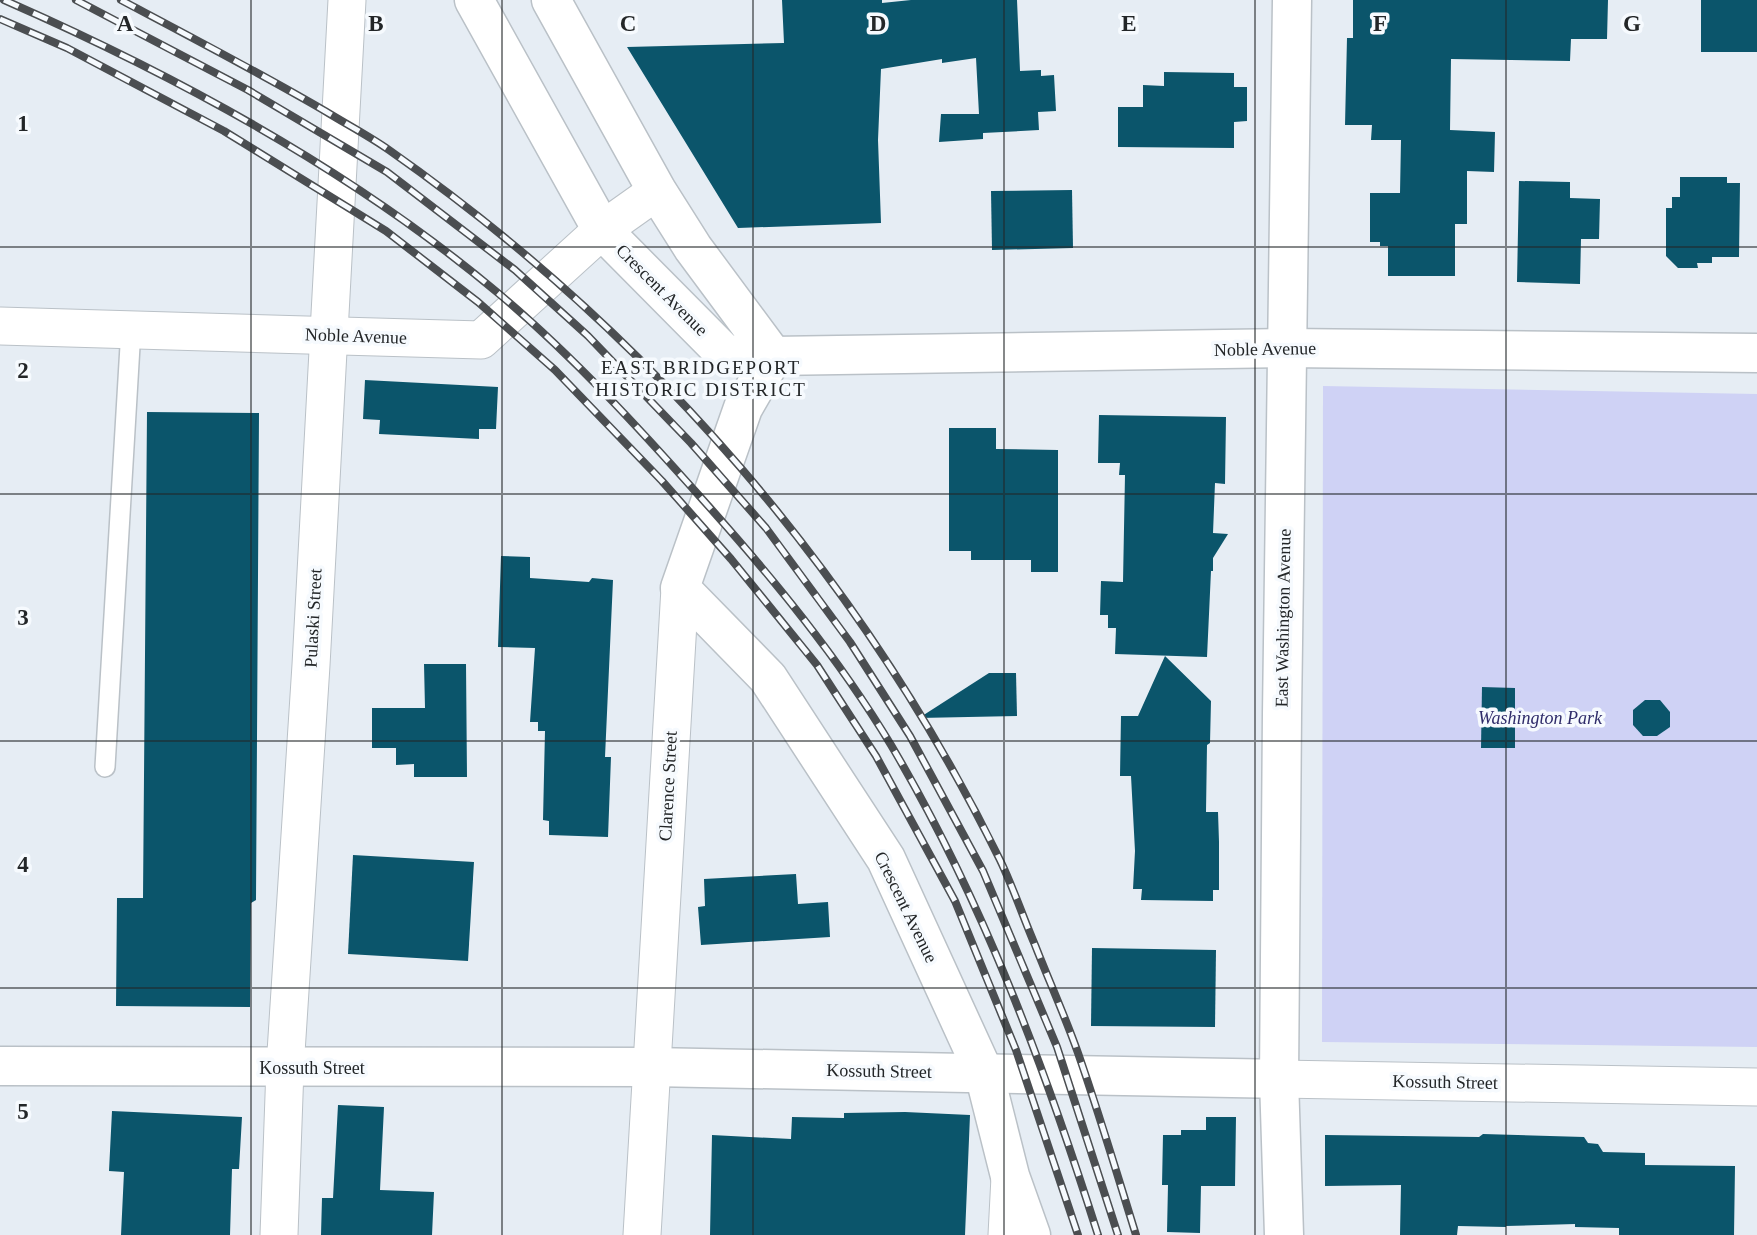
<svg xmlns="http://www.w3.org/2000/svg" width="1757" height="1235" viewBox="0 0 1757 1235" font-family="'Times New Roman',serif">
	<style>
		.green { fill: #cfd2f5 }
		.building { fill: #0b556b }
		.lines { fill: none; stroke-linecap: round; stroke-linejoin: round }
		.lane-casing { stroke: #bac1c7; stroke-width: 22 }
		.street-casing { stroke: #bac1c7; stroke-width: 39 }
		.secondary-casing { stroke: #bac1c7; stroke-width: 41 }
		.lane { stroke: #fff; stroke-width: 19 }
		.street { stroke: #fff; stroke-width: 37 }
		.secondary { stroke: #fff; stroke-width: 38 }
		.rail-casing { stroke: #4b4e51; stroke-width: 8 }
		.rail { stroke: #f6fafe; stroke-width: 5; stroke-dasharray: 16; stroke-linecap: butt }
		.grid { fill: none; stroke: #232628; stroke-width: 2; stroke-opacity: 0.55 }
		.labels { text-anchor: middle; stroke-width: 7; stroke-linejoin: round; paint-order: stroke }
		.street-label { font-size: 18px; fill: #232628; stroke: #f6fafe }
		.park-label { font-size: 18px; font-style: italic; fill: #2f2c6a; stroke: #f6fafe }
		.neighbourhood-label { font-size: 19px; letter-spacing: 2px; fill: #232628; stroke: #f6fafe }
		.grid-label { font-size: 23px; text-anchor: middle; font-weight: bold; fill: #232628; stroke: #f6fafe; stroke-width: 7; stroke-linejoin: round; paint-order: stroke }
	</style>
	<rect width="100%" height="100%" fill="#e6edf4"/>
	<path class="green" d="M1323 386 1757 394V1047L1322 1042Z"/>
	<g class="building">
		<path d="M782 0H882V3L911 0H1017L1020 71 1041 70V76L1054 75 1056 111 1038 112 1039 130 983 133V139L939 142 941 114H979L976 58 942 63V59L881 69 878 140 881 223 738 228 627 47 784 43Z"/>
		<path d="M1353 0H1608L1607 39H1571L1570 61 1451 59 1450 130 1495 132 1494 172 1467 171V224H1455V276H1388V246H1380V242H1370V193H1400L1401 140H1371L1372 125H1345L1347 38H1353Z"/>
		<rect x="1701" y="0" width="56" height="52"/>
		<path d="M1164 72 1234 73V87H1247V121L1234 122V148L1118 147V107H1143V85L1164 86Z"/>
		<path d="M1680 177H1727V183H1740L1739 257H1712V263H1697L1698 268H1678L1666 256V208H1672V197H1680Z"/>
		<path d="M1519 181 1570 182V198L1600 199 1599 239H1581L1580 284 1517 282Z"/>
		<path d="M1072 190 1073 248 992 250 991 191Z"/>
		<path d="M365 380 498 387 496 429H479V439L379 434 380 420 363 419Z"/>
		<path d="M147 412 259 413 256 900 251 903 250 1007 116 1006 117 898H143Z"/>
		<path d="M1099 415 1226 417 1225 484 1215 483 1213 533 1228 534 1213 558V571H1211L1207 657 1115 654 1116 628H1108V615H1100L1101 581 1123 582 1125 475H1119L1120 463H1098Z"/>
		<path d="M949 428H996V449L1058 450V572H1031V560H971V551H949Z"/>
		<path d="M501 556 530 557V578L589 582 592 578 613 580 605 757H611L608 837 549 835V821L543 820 545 731H538V722H530L535 648 498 647Z"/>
		<path d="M1165 656 1211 701 1210 743 1207 745 1206 812H1218L1219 842V890H1213V901L1141 900 1142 889H1133L1135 851 1131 776H1120L1121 716H1138Z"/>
		<path d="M424 664H466L467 777H414V764L396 765V748H372V708H425Z"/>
		<path d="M989 673H1016L1017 716 919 718Z"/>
		<path d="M1482 687 1515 688V748H1481Z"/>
		<path d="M1645 700H1660L1670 712V727L1657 736H1643L1633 725V710Z"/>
		<path d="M353 855 474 862 468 961 348 954Z"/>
		<path d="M796 874 798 904 828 902 830 937 701 945 698 907 705 906 704 879Z"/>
		<path d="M1092 948 1216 950 1215 1027 1091 1026Z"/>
		<path d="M338 1105 384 1107 380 1190 434 1192 432 1235H321L322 1198H333Z"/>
		<path d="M112 1111 242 1117 239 1169H232L230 1235H121L124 1172 109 1171Z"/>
		<path d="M905 1112 970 1115 965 1235H710L712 1135 791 1139 792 1117 844 1118V1113Z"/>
		<path d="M1206 1117H1236L1235 1186H1201L1200 1233 1167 1232 1168 1185H1162L1163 1135H1181V1130H1206Z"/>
		<path d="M1483 1134 1584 1137 1588 1143 1598 1144 1603 1152 1645 1153V1165L1735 1166 1734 1235H1619V1228L1575 1227V1224L1506 1226V1227L1458 1226 1457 1235H1400L1401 1185 1325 1186V1135L1479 1137Z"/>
	</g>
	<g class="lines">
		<defs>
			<path id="lane" d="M105 767 131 329"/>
			<g id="street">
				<path d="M0 326 481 340 602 230 657 191"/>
				<path d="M1279 1079 1757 1087"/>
				<path d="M279 1235 285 1068 311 665 347 0"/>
				<path d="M642 1235 680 588"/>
				<path d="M1007 1235 1010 1177"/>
			</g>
			<g id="secondary">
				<path d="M474 0 602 230 725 354 773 356 1286 348 1757 353"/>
				<path d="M551 0 657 191 693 248 773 356"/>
				<path d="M773 356 743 408 680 588 768 678 886 859 984 1073 1010 1176 1031 1235"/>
				<path d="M0 1066 651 1067 1279 1079"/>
				<path d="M1284 1235 1279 1079 1282 714 1292 0"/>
			</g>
		</defs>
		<use href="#lane" class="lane-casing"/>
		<use href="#street" class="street-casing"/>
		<use href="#secondary" class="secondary-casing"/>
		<use href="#lane" class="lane"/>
		<use href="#street" class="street"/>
		<use href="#secondary" class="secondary"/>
		<defs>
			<g id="rail">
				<path d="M4 0C175 75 354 172 498 293 572 355 639 428 703 500 772 577 838 657 891 745 982 899 1044 1065 1098 1235"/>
				<path d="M76 0 248 90 387 172 515 270 588 336 691 443 766 528 850 642 910 736 983 871 1057 1047 1118 1235"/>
				<path d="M121 0C189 36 258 72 325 111 346 124 369 136 389 150 649 332 860 575 1000 860 1013 887 1023 917 1035 945 1049 981 1065 1016 1078 1053 1099 1113 1117 1174 1136 1235"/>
				<path d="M0 19 67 48 224 131 386 231 478 302 555 370 662 481 731 559 817 665 876 756 955 901 1016 1050 1078 1235"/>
			</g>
		</defs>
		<use href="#rail" class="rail-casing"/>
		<use href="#rail" class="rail"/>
	</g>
	<path class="grid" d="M251 0V1235M502 0V1235M753 0V1235M1004 0V1235M1255 0V1235M1506 0V1235M0 247H1757M0 494H1757M0 741H1757M0 988H1757"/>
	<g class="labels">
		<g class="street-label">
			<text transform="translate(662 290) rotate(45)" y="6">Crescent Avenue</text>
			<text transform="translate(356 336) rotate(2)" y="6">Noble Avenue</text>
			<text transform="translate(1265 349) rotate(-1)" y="6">Noble Avenue</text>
			<text transform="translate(313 618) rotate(-87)" y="6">Pulaski Street</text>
			<text transform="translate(1283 618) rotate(-89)" y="6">East Washington Avenue</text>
			<text transform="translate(668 786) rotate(-87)" y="6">Clarence Street</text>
			<text transform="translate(906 907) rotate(64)" y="6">Crescent Avenue</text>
			<text x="312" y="1074">Kossuth Street</text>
			<text transform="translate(879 1071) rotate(1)" y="6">Kossuth Street</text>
			<text transform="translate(1445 1082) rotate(1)" y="6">Kossuth Street</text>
		</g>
		<g class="park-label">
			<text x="1540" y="724">Washington Park</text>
		</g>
		<g class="neighbourhood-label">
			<text x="701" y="374">EAST BRIDGEPORT<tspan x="701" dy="22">HISTORIC DISTRICT</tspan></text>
		</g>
	</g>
	<g class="grid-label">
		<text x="125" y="31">A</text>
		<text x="376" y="31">B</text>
		<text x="628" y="31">C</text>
		<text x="878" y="31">D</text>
		<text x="1129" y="31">E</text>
		<text x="1380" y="31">F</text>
		<text x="1632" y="31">G</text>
		<text x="23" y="131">1</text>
		<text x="23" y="378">2</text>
		<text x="23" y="625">3</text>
		<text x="23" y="872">4</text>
		<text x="23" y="1119">5</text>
	</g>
</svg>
